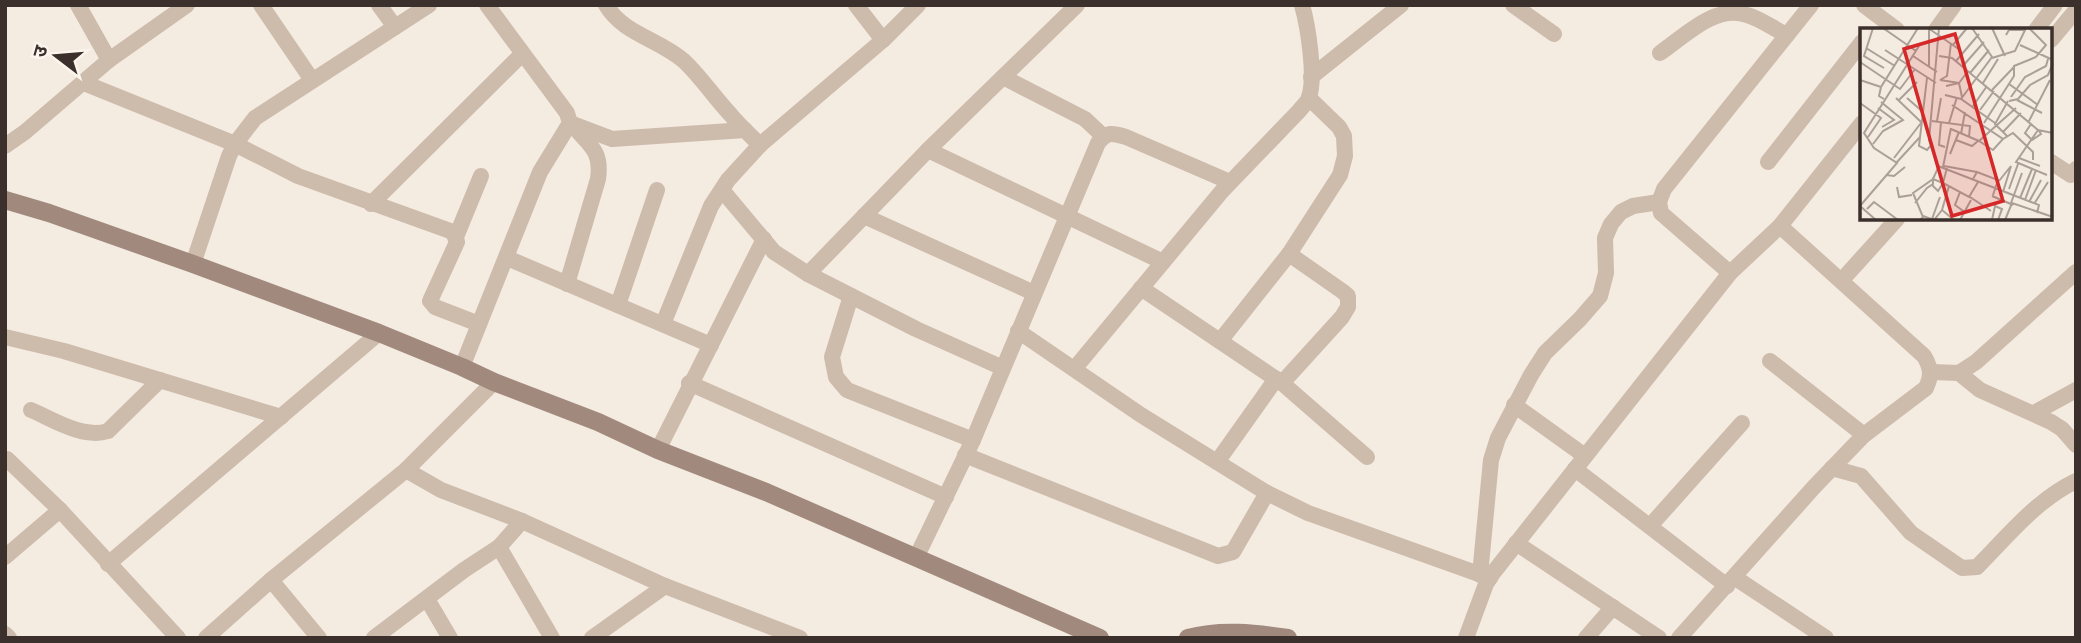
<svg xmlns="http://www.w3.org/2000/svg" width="2081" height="643" viewBox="0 0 2081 643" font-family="'Space Grotesk','Noto Sans Devanagari',sans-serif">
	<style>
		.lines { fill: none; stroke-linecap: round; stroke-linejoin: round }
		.street { stroke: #cdbbac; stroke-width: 16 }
		.secondary { stroke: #a18a7d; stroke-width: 18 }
		.inset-road { fill: none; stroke: #aaa098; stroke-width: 2 }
		.view { fill: #d62828; fill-opacity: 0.15; stroke: #d62828; stroke-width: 3.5 }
		.inset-edge { fill: none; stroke: #3b302b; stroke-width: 3.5 }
	</style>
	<rect width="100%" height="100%" fill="#f4ebe1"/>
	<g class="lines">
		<g class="street">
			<path d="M78 5 109 60"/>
			<path d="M261 5 312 80"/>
			<path d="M379 5 395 27"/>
			<path d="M606 5C623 34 659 39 684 61 701 77 714 97 730 114 739 125 750 135 760 145"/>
			<path d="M856 5 883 40"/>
			<path d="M1513 5 1554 34"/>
			<path d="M1864 5 1897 30"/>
			<path d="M1936 30 1954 5"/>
			<path d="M2036 30 2055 5"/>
			<path d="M2051 40 2076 10"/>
			<path d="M1660 53C1685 36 1715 4 1747 15 1761 19 1774 29 1787 35"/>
			<path d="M1003 77 1085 119 1103 136"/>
			<path d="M1311 77 1401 5"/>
			<path d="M84 83 235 144 298 176 453 232 457 242 430 301 435 307 479 324"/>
			<path d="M570 123 612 139 745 130"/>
			<path d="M5 146 25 132 109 60 187 5"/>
			<path d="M928 150 1163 262"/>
			<path d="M1768 162 1862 42"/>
			<path d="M2051 162 2071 175 2076 169"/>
			<path d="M722 190 774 252 808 274 916 329 1003 368"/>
			<path d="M371 204 522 54"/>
			<path d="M864 216 1034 293"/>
			<path d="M456 237 481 176"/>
			<path d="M507 258 711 345"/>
			<path d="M193 264 229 156 235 144 255 118 429 5"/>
			<path d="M1730 273 1661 213 1659 202 1664 189 1811 5"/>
			<path d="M808 274 928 150 1077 5"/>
			<path d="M1842 280 1897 219"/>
			<path d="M567 284 598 179C602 152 591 146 574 127"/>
			<path d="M1141 288 1282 383 1367 457"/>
			<path d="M851 296 832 357 836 377 847 390 973 440"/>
			<path d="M618 305 657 190"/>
			<path d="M663 324 711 206 728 180 760 145 883 40 918 5"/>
			<path d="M1018 331 1141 415 1267 493 1308 513 1490 578"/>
			<path d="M5 337 64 351 281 417"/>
			<path d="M1220 341 1289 254 1340 175 1345 156 1344 136 1339 127 1309 98"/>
			<path d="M1770 361 1864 435"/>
			<path d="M462 367 540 172 570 123 567 113 487 5"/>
			<path d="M1075 368 1222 191 1299 111C1302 107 1308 102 1309 97 1316 77 1308 26 1302 5"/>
			<path d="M1931 372 1959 373 1976 362 2076 272"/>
			<path d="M1959 373 1980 390 2051 422 2062 429 2076 445"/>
			<path d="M689 383 946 497"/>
			<path d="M1282 383 1342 317 1348 307V296L1342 291 1289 254"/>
			<path d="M1514 405 1585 456"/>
			<path d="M31 410C54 420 83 439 108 431L160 380"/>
			<path d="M2034 413 2076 390"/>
			<path d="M658 450 764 239"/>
			<path d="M965 455 1218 556 1233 552 1267 493"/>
			<path d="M7 459 60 510 178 638"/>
			<path d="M1217 462 1276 379"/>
			<path d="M1832 468 1861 476 1911 533 1962 568 1977 567C2007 537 2036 500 2076 481"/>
			<path d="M1575 469 1727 586"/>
			<path d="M406 470 441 490 522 521 665 586 800 638"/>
			<path d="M1650 526 1742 423"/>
			<path d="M1516 543 1659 638"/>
			<path d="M499 547 552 638"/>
			<path d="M5 557 60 510"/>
			<path d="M916 558 973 440 1098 143C1107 131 1113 133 1126 137L1230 182"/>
			<path d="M108 564 379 333"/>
			<path d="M1480 575 1491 460 1498 438 1531 375 1545 353 1580 319 1600 296 1606 273 1605 238 1611 224 1621 212 1633 206 1659 202"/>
			<path d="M1734 577 1826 638"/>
			<path d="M271 580 319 638"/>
			<path d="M427 599 450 638"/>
			<path d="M5 634 9 638"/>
			<path d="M206 638 271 580 406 470 494 382"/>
			<path d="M374 638 464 570 499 547 522 521"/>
			<path d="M592 638 665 586"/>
			<path d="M1466 638 1486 584 1493 573 1730 273 1780 226 1862 123"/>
			<path d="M1586 638 1613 607"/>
			<path d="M1679 638 1814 487 1864 435 1926 388C1932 375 1931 368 1924 356L1780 226"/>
		</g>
		<g class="secondary">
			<path d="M5 200 49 213 193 264 379 333 462 367 494 382 598 422 658 450 766 492 1100 638"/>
			<path d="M1188 638C1220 629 1256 633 1288 638"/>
		</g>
	</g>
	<g transform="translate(1860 28)">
		<rect width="192" height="192" fill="#f4ebe1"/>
		<path class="inset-road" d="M13 0 4 28 24 40M23 0 56 23M68 0 100 22M132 0 145 28M146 7 149 2H166M93 17 107 0M160 17 193 32M6 20 35 38M25 22 76 55M53 28 77 44M79 28 92 30 178 102 193 105M132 30 155 23 166 0M96 33 119 6M0 34 40 61 55 41M69 38V1M102 39 124 14M110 45 129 22M67 50 59 118 67 122 72 116M0 52 21 59M80 52 87 48 91 15M80 52 99 55 108 43M123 55 138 31M149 56 178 77M86 58 99 55 102 69M132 62 154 39M85 67 101 71 135 95M151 69 165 49 186 38 188 31M36 70 61 94M47 70 63 84M24 71 19 68 21 59 58 0M101 71 132 29 112 0M157 72 182 85M38 73 57 54M149 73 158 71 170 57 188 47 193 35M0 75 21 90 8 109M92 77 143 111 133 122 119 113M113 78 127 58M18 80 34 92 22 99M120 82 134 63M72 93 110 98 109 109M77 93 81 70M169 93 190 52M81 94 79 117 85 119M89 95 97 69M124 95 154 48V38L176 29 186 17 169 0M171 96 165 105 172 112 181 106 179 103M91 101 119 113 156 80M178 102 156 134 187 147M143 104 161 85M101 106 105 84M147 108 135 96 148 73M143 111 153 105 173 124V132M96 112 112 118 118 113M13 116 23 103 43 92 21 74M90 126 99 104M34 130 61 95M159 130 180 138M37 134 60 109M78 138 179 177 177 185M84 138 117 144M83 139 91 100M87 140 83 155 109 169 118 154M26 147 34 148 45 139M113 151 117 144 138 152 133 167M139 153 151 138 143 164M89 158 82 182 94 192M37 159 39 169 52 167M149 161 158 136M100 164 95 177 106 185M110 169 131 183M160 170 172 141M165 172 176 142M169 174 181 152M55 175 67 160 73 156V151L83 155 78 163 72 157M151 175 162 145M151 176 132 168 153 177M174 176 188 154M0 178 37 135 14 120 4 105 59 18M0 178 16 192M7 181 14 174 38 192M63 188 74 192 82 182M72 191 80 169M60 192 63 189 53 165 73 151 78 140 69 112 79 0M100 192 111 172M132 192 135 178 142 181 138 192M145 192 152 175 193 189"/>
		<path class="view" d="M95 6 143 173 92 188 44 21Z"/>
		<rect width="192" height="192" class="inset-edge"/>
	</g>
	<rect width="2081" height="643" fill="none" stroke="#3b302b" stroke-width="14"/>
	<g transform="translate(56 56) rotate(286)" stroke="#fbf5ee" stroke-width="5" paint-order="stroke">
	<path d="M0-5L12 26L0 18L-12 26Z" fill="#3b302b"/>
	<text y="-10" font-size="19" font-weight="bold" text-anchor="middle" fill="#3b302b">उ</text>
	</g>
</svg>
